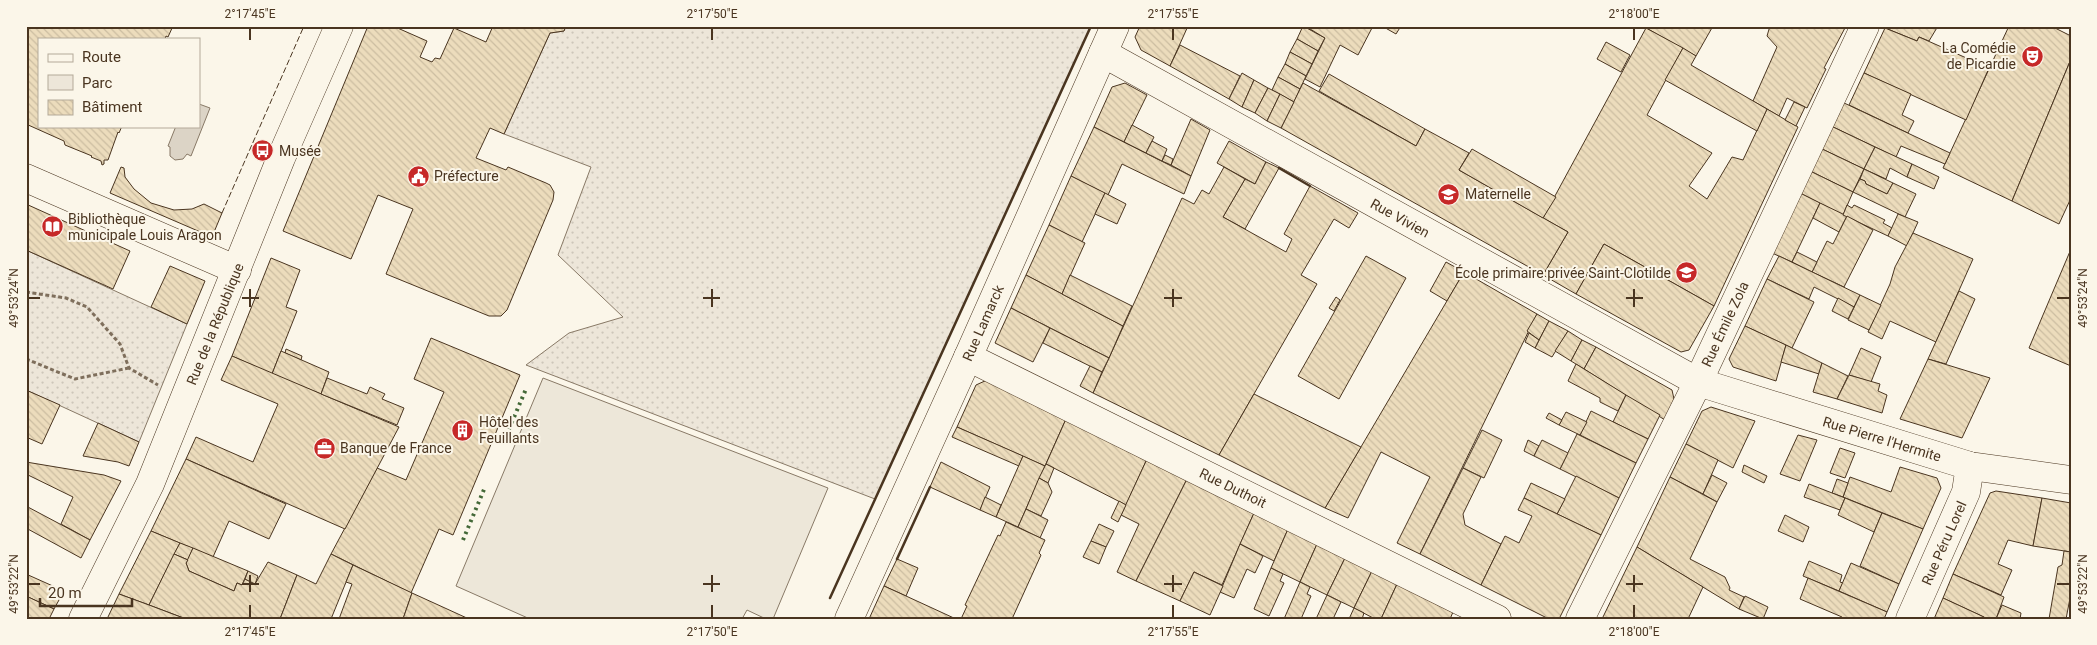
<svg xmlns="http://www.w3.org/2000/svg" width="2097" height="645" viewBox="0 0 2097 645" font-family="Roboto,sans-serif">
	<style>
		.green { fill: url(#green-dots); stroke: #887966 }
		.parking { fill: #ede7d9; stroke: #887966 }
		.water { fill: #dcd4c6; stroke: #887966 }
		.building { fill: url(#building-back-hatch); stroke: #4a3520 }
		.lines { fill: none; stroke-linecap: round; stroke-linejoin: round }
		.minor-casing { stroke: #4a3520; stroke-width: 29 }
		.path { stroke: #7f6f5c; stroke-width: 3; stroke-dasharray: 4 2.5; stroke-linecap: butt }
		.minor { stroke: #fbf6e9; stroke-width: 28 }
		.hedge { stroke: #436837; stroke-width: 4; stroke-dasharray: 2.5 4; stroke-linecap: butt }
		.fence { stroke: #4a3520; stroke-width: 1; stroke-dasharray: 6 2.5; stroke-linecap: butt }
		.wall { stroke: #4a3520; stroke-width: 2.5 }
		.ticks { fill: none; stroke: #4a3520; stroke-width: 2 }
		.labels { text-anchor: middle; stroke-width: 4; stroke-linejoin: round; paint-order: stroke }
		.poi-label { font-size: 14px; fill: #4a3520; stroke: #fbf6e9; text-anchor: start }
		.street-label { font-size: 14px; fill: #4a3520; stroke: #fbf6e9 }
		.neatline { fill: none; stroke: #4a3520; stroke-width: 2 }
		.ticks-label { font-size: 12px; text-anchor: middle; fill: #4a3520 }
	</style>
	<defs>
		<pattern id="green-dots" width="8" height="8" patternUnits="userSpaceOnUse" patternTransform="scale(1.25)"><rect width="8" height="8" fill="#ede6d9"/><path d="M2 2h.1M6 6h.1" fill="none" stroke="#cdc6ba" stroke-width="1.8" stroke-linecap="round"/></pattern>
		<pattern id="building-back-hatch" width="6" height="6" patternUnits="userSpaceOnUse" patternTransform="scale(1.25)"><rect width="6" height="6" fill="#ecdcbc"/><path d="M-1 5l2 2M0 0l6 6M5-1l2 2" fill="none" stroke="#ccbda1"/></pattern>
	</defs>
	<rect width="100%" height="100%" fill="#fbf6e9"/>
	<g class="green">
		<path d="M566 26H1091L875 499 526 365 569 333 623 317 558 255 591 167 504 134 550 33 564 31Z"/>
		<path d="M26 250 187 324 139 442 26 390Z"/>
	</g>
	<path class="parking" d="M543 378 828 488 773 619H766L747 610 742 619H530L456 586Z"/>
	<path class="water" d="M199 104 210 108 191 156 187 154 183 159 175 160 170 156V147L168 146 176 126H199Z"/>
	<g class="building">
		<path d="M26 26H173L168 37 166 36 165 39H39V126H122L119 133 118 132 108 160H104V164L102 165 101 161 91 157 92 156 65 145 64 141 26 124Z"/>
		<path d="M368 26H393L427 41 420 57 432 62 435 58 440 59 454 28 486 42 493 26H566L564 31 550 33 504 134 490 128 476 158 506 170 508 167 546 183 550 185 554 192 553 200 507 310 501 316H489L386 274 413 209 378 195 351 259 283 231Z"/>
		<path d="M1140 26H1188L1170 66 1141 50 1135 37Z"/>
		<path d="M1303 26 1325 38 1318 51 1297 39Z"/>
		<path d="M1305 26H1373L1358 55 1340 45 1320 87 1305 79 1325 38Z"/>
		<path d="M1382 26H1401L1396 34Z"/>
		<path d="M1647 26H1713L1696 56 1646 28Z"/>
		<path d="M1770 26H1846L1824 68 1826 69 1807 108 1787 98 1779 116 1753 101 1777 47 1767 36Z"/>
		<path d="M1886 26H1938L1929 41 1919 37 1917 41 1885 28Z"/>
		<path d="M2009 26H2051L2071 36V59L2012 201 1943 168Z"/>
		<path d="M1646 28 1683 48 1647 115 1712 153 1689 186 1707 199 1732 157 1743 160 1767 109 1798 127 1714 306 1604 244 1576 294 1543 275 1568 232 1543 218Z"/>
		<path d="M1885 28 1917 41 1919 37 1989 68 1966 120 1864 73Z"/>
		<path d="M1297 39 1318 51 1312 64 1290 52Z"/>
		<path d="M1606 42 1630 55 1621 72 1597 59Z"/>
		<path d="M1180 45 1240 76 1229 99 1170 66Z"/>
		<path d="M1683 48 1696 56 1691 65 1767 109 1757 131 1665 80Z"/>
		<path d="M1290 52 1312 64 1306 76 1285 64Z"/>
		<path d="M2071 59V198L2059 224 2012 201Z"/>
		<path d="M1285 64 1306 76 1300 89 1278 77Z"/>
		<path d="M1242 73 1254 80 1242 107 1229 99Z"/>
		<path d="M1864 73 1911 94 1902 115 1914 121 1908 133 1849 105Z"/>
		<path d="M1329 74 1425 129 1416 146 1319 91Z"/>
		<path d="M1278 77 1300 89 1294 102 1272 90Z"/>
		<path d="M1254 80 1268 88 1255 113 1242 107Z"/>
		<path d="M1125 83 1147 95 1124 142 1094 127 1112 87Z"/>
		<path d="M1303 83 1416 146 1425 129 1469 153 1459 170 1568 232 1543 275 1281 128Z"/>
		<path d="M1268 88 1280 94 1267 121 1255 113Z"/>
		<path d="M1280 94 1294 102 1281 128 1267 121Z"/>
		<path d="M1794 102 1805 107 1796 126 1785 120Z"/>
		<path d="M1842 102 1950 153 1945 164 1901 146 1896 157 1831 126Z"/>
		<path d="M1191 119 1210 130 1191 176 1171 165Z"/>
		<path d="M1132 125 1154 137 1146 153 1124 142Z"/>
		<path d="M1831 126 1875 147 1864 169 1820 148Z"/>
		<path d="M1094 127 1191 176 1184 194 1122 164 1108 195 1071 176Z"/>
		<path d="M1152 141 1167 149 1162 161 1146 153Z"/>
		<path d="M1229 141 1266 162 1255 184 1217 163Z"/>
		<path d="M1875 147 1912 164 1907 177 1890 168 1886 179 1864 169Z"/>
		<path d="M1820 148 1864 169 1853 192 1810 171Z"/>
		<path d="M1472 149 1556 197 1543 218 1459 170Z"/>
		<path d="M1165 155 1173 159 1171 165 1162 161Z"/>
		<path d="M1266 162 1279 168 1245 229 1223 217 1245 179 1255 184Z"/>
		<path d="M1912 164 1939 177 1934 189 1907 177Z"/>
		<path d="M121 167 124 168 125 177 134 189 151 203 174 210 192 209 204 204 222 213 212 237 110 193Z"/>
		<path d="M1224 167 1245 179 1223 217 1286 252 1292 239 1284 234 1310 186 1358 213 1349 228 1334 219 1301 275 1317 284 1219 455 1093 393 1182 198 1194 204 1202 190 1209 194Z"/>
		<path d="M1864 169 1893 183 1887 194 1866 184 1865 181 1860 179Z"/>
		<path d="M1810 171 1853 192 1843 215 1800 193Z"/>
		<path d="M1071 176 1105 193 1082 242 1049 225Z"/>
		<path d="M1860 179 1865 181 1866 184 1887 194 1893 183 1916 194 1905 217 1853 192Z"/>
		<path d="M1105 193 1126 204 1117 224 1095 214Z"/>
		<path d="M1800 193 1820 203 1792 262 1772 253Z"/>
		<path d="M1820 203 1847 216 1839 232 1813 218Z"/>
		<path d="M26 204 130 251 113 289 26 250Z"/>
		<path d="M1847 205 1852 208 1854 205 1885 220 1883 223 1892 228 1888 236 1843 215Z"/>
		<path d="M1898 214 1918 222 1907 246 1888 236Z"/>
		<path d="M1847 216 1873 230 1844 287 1812 272 1827 241 1833 244Z"/>
		<path d="M1049 225 1085 243 1062 294 1026 275Z"/>
		<path d="M1913 233 1973 259 1936 342 1890 321 1882 339 1868 332 1890 284 1895 267Z"/>
		<path d="M1604 244 1714 306 1689 350 1681 352 1576 294Z"/>
		<path d="M2071 249V366L2029 348Z"/>
		<path d="M1797 252 1817 262 1812 272 1792 262Z"/>
		<path d="M1366 256 1406 278 1339 399 1298 376Z"/>
		<path d="M1779 256 1860 295 1854 307 1814 287 1809 299 1767 279Z"/>
		<path d="M271 258 300 270 286 307 297 311 272 374 232 356Z"/>
		<path d="M1446 262 1464 272 1447 301 1430 291Z"/>
		<path d="M170 266 205 281 187 324 151 307Z"/>
		<path d="M1464 272 1537 314 1420 554 1397 543 1430 477 1381 452 1348 518 1325 508Z"/>
		<path d="M1026 275 1123 326 1109 358 1011 308Z"/>
		<path d="M1070 275 1132 306 1123 326 1062 294Z"/>
		<path d="M1767 279 1814 302 1792 348 1745 326Z"/>
		<path d="M1959 291 1975 299 1946 364 1928 359Z"/>
		<path d="M1860 295 1881 305 1869 330 1848 320Z"/>
		<path d="M1336 297 1340 300 1334 311 1329 308Z"/>
		<path d="M1838 298 1854 307 1848 319 1832 311Z"/>
		<path d="M1011 308 1050 328 1033 362 995 343Z"/>
		<path d="M1537 314 1549 321 1539 340 1527 331Z"/>
		<path d="M1549 321 1568 331 1552 357 1535 348Z"/>
		<path d="M1745 326 1786 345 1776 381 1733 367 1729 359Z"/>
		<path d="M1050 328 1109 358 1102 372 1043 343Z"/>
		<path d="M1568 331 1582 340 1571 361 1555 351Z"/>
		<path d="M1529 333 1539 340 1535 348 1525 342Z"/>
		<path d="M431 338 520 375 453 535 439 529 411 593 331 554 377 468 406 480 444 392 414 379Z"/>
		<path d="M1582 340 1596 347 1584 369 1571 361Z"/>
		<path d="M1786 345 1822 363 1819 374 1781 362Z"/>
		<path d="M1596 347 1672 390 1674 399 1665 420 1584 369Z"/>
		<path d="M1861 348 1881 357 1871 382 1849 375Z"/>
		<path d="M286 349 302 356 301 360 285 353Z"/>
		<path d="M281 351 329 372 321 394 272 374Z"/>
		<path d="M232 356 399 427 345 529 186 459 196 437 253 462 278 404 221 380Z"/>
		<path d="M1928 359 1990 378 1962 438 1900 419Z"/>
		<path d="M1822 363 1848 376 1837 399 1813 392Z"/>
		<path d="M1576 364 1626 395 1618 411 1600 402V398L1568 381Z"/>
		<path d="M1090 366 1102 372 1093 393 1080 386Z"/>
		<path d="M1849 375 1880 384 1878 391 1887 395 1882 413 1837 399Z"/>
		<path d="M327 378 367 394 370 387 385 394 382 399 404 408 397 425 321 394Z"/>
		<path d="M987 380 1066 419 1045 466 957 427 976 385Z"/>
		<path d="M26 390 60 405 42 444 26 437Z"/>
		<path d="M1254 394 1361 447 1325 508 1219 455Z"/>
		<path d="M1626 395 1660 415 1648 439 1613 422Z"/>
		<path d="M1711 407 1755 421 1733 468 1686 444 1702 411Z"/>
		<path d="M1591 411 1648 439 1636 463 1580 435Z"/>
		<path d="M1566 412 1587 422 1580 435 1559 425Z"/>
		<path d="M1549 413 1562 420 1559 425 1546 418Z"/>
		<path d="M1066 419 1147 459 1126 505 1046 464Z"/>
		<path d="M98 423 139 442 129 466 118 462 83 456Z"/>
		<path d="M957 427 1023 456 1019 466 952 437Z"/>
		<path d="M1482 430 1502 440 1484 478 1463 468Z"/>
		<path d="M1577 434 1636 463 1619 498 1560 469Z"/>
		<path d="M1798 435 1817 440 1800 481 1780 474Z"/>
		<path d="M1528 440 1539 446 1534 456 1524 451Z"/>
		<path d="M1542 440 1568 453 1560 469 1534 456Z"/>
		<path d="M1686 444 1718 460 1703 494 1670 477Z"/>
		<path d="M1840 448 1855 453 1845 478 1830 473Z"/>
		<path d="M1023 456 1045 466 1018 527 996 517Z"/>
		<path d="M186 459 286 504 269 539 229 521 213 557 151 531Z"/>
		<path d="M1147 459 1187 479 1136 581 1117 572 1139 524 1121 515Z"/>
		<path d="M26 462 104 475 121 481 90 540 61 524 73 497 26 474Z"/>
		<path d="M941 462 990 487 980 510 930 487Z"/>
		<path d="M1046 464 1054 468 1048 483 1039 478Z"/>
		<path d="M1744 465 1767 476 1764 483 1742 472Z"/>
		<path d="M1900 467 1937 478 1941 488 1923 529 1843 497 1850 477 1891 492Z"/>
		<path d="M1463 468 1481 477 1463 514 1465 525 1501 544 1481 585 1420 554Z"/>
		<path d="M1712 475 1727 483 1717 502 1703 494Z"/>
		<path d="M1576 476 1619 498 1601 535 1557 514Z"/>
		<path d="M1670 477 1717 502 1690 559 1725 577 1730 588 1729 590 1744 597 1739 609 1637 547Z"/>
		<path d="M1039 478 1048 483 1052 492 1041 516 1026 509Z"/>
		<path d="M1187 479 1254 513 1222 585 1194 572 1180 601 1136 581Z"/>
		<path d="M1837 479 1848 483 1843 497 1832 493Z"/>
		<path d="M1531 483 1565 499 1557 514 1524 498Z"/>
		<path d="M1809 484 1845 498 1840 510 1804 497Z"/>
		<path d="M1996 491 2042 498 2033 546 2008 540 1998 564 2012 570 2001 595 1953 574 1990 493Z"/>
		<path d="M985 497 1001 505 996 517 980 510Z"/>
		<path d="M1524 498 1601 535 1559 619H1549L1481 585 1505 536 1519 543 1532 516 1518 510Z"/>
		<path d="M1845 498 1882 513 1874 532 1838 515Z"/>
		<path d="M2042 498 2071 503V552L2033 546Z"/>
		<path d="M1119 501 1126 505 1118 522 1111 518Z"/>
		<path d="M26 506 90 540 81 558 26 528Z"/>
		<path d="M1026 509 1048 520 1040 538 1018 527Z"/>
		<path d="M1254 513 1288 529 1274 561 1240 544Z"/>
		<path d="M1882 513 1923 529 1899 584 1860 566Z"/>
		<path d="M1785 515 1809 527 1803 542 1778 531Z"/>
		<path d="M1006 522 1045 540 1039 553 1041 555 1012 619H961L967 606 965 605 998 535 1000 536Z"/>
		<path d="M1099 524 1114 531 1106 547 1091 541Z"/>
		<path d="M1288 529 1317 544 1300 582 1271 568Z"/>
		<path d="M151 531 180 543 149 605 119 594Z"/>
		<path d="M1091 541 1106 547 1099 564 1083 557Z"/>
		<path d="M180 543 193 548 188 560 174 554Z"/>
		<path d="M1240 544 1263 556 1255 573 1247 569 1234 598 1220 592Z"/>
		<path d="M1317 544 1345 558 1327 595 1300 582Z"/>
		<path d="M1637 547 1703 587 1688 619H1602Z"/>
		<path d="M193 548 248 571 242 585 237 583 234 591 189 571 186 563Z"/>
		<path d="M2064 551 2071 552V593L2066 619H2049L2058 567 2062 565Z"/>
		<path d="M174 554 188 560 186 563 189 571 234 591 237 583 242 585 245 579 255 584 268 562 297 575 280 619H186L149 605Z"/>
		<path d="M331 554 353 565 331 619H280L297 575 316 584Z"/>
		<path d="M1345 558 1372 571 1354 608 1327 595Z"/>
		<path d="M897 559 918 568 906 596 884 586Z"/>
		<path d="M1809 561 1842 575 1840 582 1843 583 1839 591 1803 576Z"/>
		<path d="M1851 563 1899 584 1887 612 1839 591Z"/>
		<path d="M353 565 412 593 403 619H339L352 584 346 582Z"/>
		<path d="M1271 568 1283 574 1280 581 1284 583 1269 616 1254 609Z"/>
		<path d="M248 571 258 576 255 584 245 579Z"/>
		<path d="M1372 571 1397 584 1381 619H1375L1354 608Z"/>
		<path d="M1194 572 1223 586 1210 615 1180 601Z"/>
		<path d="M26 574 64 591 54 609 26 596Z"/>
		<path d="M1953 574 2004 597 1996 619H1988L1943 598Z"/>
		<path d="M1808 578 1887 612 1884 619H1841L1842 617 1800 599Z"/>
		<path d="M1300 582 1310 587 1307 594 1311 596 1301 619H1284Z"/>
		<path d="M1397 584 1453 612 1450 619H1381Z"/>
		<path d="M884 586 906 596 956 619H869Z"/>
		<path d="M412 593 469 619H403Z"/>
		<path d="M119 594 149 605 186 619H107Z"/>
		<path d="M1327 595 1341 602 1333 619H1316Z"/>
		<path d="M26 596 54 609 49 619H26Z"/>
		<path d="M1745 596 1768 607 1763 619 1739 609Z"/>
		<path d="M1943 598 1984 617 1983 619H1934Z"/>
		<path d="M2002 605 2021 613 2020 619H1996Z"/>
		<path d="M1354 608 1364 613 1362 619H1349Z"/>
	</g>
	<g class="lines">
		<defs>
			<g id="minor">
				<path d="M1103 53 1698 382 1970 466 2071 480"/>
				<path d="M26 178 237 270"/>
				<path d="M968 357 1497 619"/>
				<path d="M83 619 150 484 281 158 339 26"/>
				<path d="M849 619 968 357 1115 26"/>
				<path d="M1580 619 1698 382 1865 26"/>
				<path d="M1910 619 1966 492 1970 466"/>
			</g>
		</defs>
		<use href="#minor" class="minor-casing"/>
		<g class="path">
			<path d="M26 292 66 298 87 307 120 344 129 368 158 385"/>
			<path d="M26 359 75 379 129 368"/>
		</g>
		<use href="#minor" class="minor"/>
		<g class="hedge">
			<path d="M504 441 526 389"/>
			<path d="M463 540 485 487"/>
		</g>
		<path class="fence" d="M222 213 304 26"/>
		<g class="wall">
			<path d="M1279 168 1310 186"/>
			<path d="M897 559 930 487"/>
			<path d="M830 598 1091 26"/>
		</g>
	</g>
	<path class="ticks" d="M250 28V40M712 28V40M1173 28V40M1634 28V40M250 289V307M712 289V307M1173 289V307M1634 289V307M28 298H40M242 298H259M703 298H720M1164 298H1182M1626 298H1643M2057 298H2070M250 575V592M712 575V592M1173 575V592M1634 575V592M28 584H40M242 584H259M703 584H720M1164 584H1182M1626 584H1643M2057 584H2070M250 605V618M712 605V618M1173 605V618M1634 605V618"/>
	<defs>
		<symbol id="theatre-disc" viewBox="-11 -11 22 22"><circle r="9.5" fill="#c62828" stroke="#fbf6e9"/><path d="M-5-5.5Q0-4 5-5.5V0Q5 5 0 6Q-5 5-5 0ZM-3.3-2.5H-1v1.5H-3.3ZM1-2.5H3.3v1.5H1ZM-2.8 1Q0 5.5 2.8 1Z" fill="#fff"/></symbol>
		<symbol id="bus-disc" viewBox="-11 -11 22 22"><circle r="9.5" fill="#c62828" stroke="#fbf6e9"/><path d="M-5-6H5V4H4V6H2V4H-2V6H-4V4H-5ZM-3.5-4V0h7V-4ZM-3.5 1.2v1.5H-2V1.2ZM2 1.2v1.5H3.5V1.2Z" fill="#fff"/></symbol>
		<symbol id="civic-disc" viewBox="-11 -11 22 22"><circle r="9.5" fill="#c62828" stroke="#fbf6e9"/><path d="M-.6-6.5H3V-4.5H.6V-3L4-1V1h2V6H-6V1h2V-1L-.6-3ZM-1.2 2.5V6h2.4V2.5Z" fill="#fff"/></symbol>
		<symbol id="school-disc" viewBox="-11 -11 22 22"><circle r="9.5" fill="#c62828" stroke="#fbf6e9"/><path d="M0-5L7-2L0 1L-7-2ZM-4 1L0 2.5L4 1V4Q0 6-4 4Z" fill="#fff"/></symbol>
		<symbol id="library-disc" viewBox="-11 -11 22 22"><circle r="9.5" fill="#c62828" stroke="#fbf6e9"/><path d="M-6-4Q-3-5.5-.7-3.5V5Q-3 3-6 4ZM6-4Q3-5.5 .7-3.5V5Q3 3 6 4Z" fill="#fff"/></symbol>
		<symbol id="building-disc" viewBox="-11 -11 22 22"><circle r="9.5" fill="#c62828" stroke="#fbf6e9"/><path d="M-4-6H4V6H1V3H-1V6H-4ZM-2.5-4.3h1.7v1.8h-1.7ZM.8-4.3h1.7v1.8H.8ZM-2.5-1h1.7V.8h-1.7ZM.8-1h1.7V.8H.8Z" fill="#fff"/></symbol>
		<symbol id="office-disc" viewBox="-11 -11 22 22"><circle r="9.5" fill="#c62828" stroke="#fbf6e9"/><path d="M-6-3h4V-5.5h4V-3h4V5H-6ZM-1-4.5V-3h2v-1.5ZM-6 0V1H6V0Z" fill="#fff"/></symbol>
	</defs>
	<g fill-rule="evenodd">
		<use href="#theatre-disc" x="2020" y="44" width="25" height="25"/>
		<use href="#bus-disc" x="250" y="138" width="25" height="25"/>
		<use href="#civic-disc" x="406" y="164" width="25" height="25"/>
		<use href="#school-disc" x="1436" y="182" width="25" height="25"/>
		<use href="#library-disc" x="40" y="214" width="25" height="25"/>
		<use href="#school-disc" x="1674" y="260" width="25" height="25"/>
		<use href="#building-disc" x="450" y="418" width="25" height="25"/>
		<use href="#office-disc" x="312" y="436" width="25" height="25"/>
	</g>
	<g class="labels">
		<g class="poi-label">
			<text x="2016" y="53" text-anchor="end">La Comédie<tspan x="2016" dy="16">de Picardie</tspan></text>
			<text x="279" y="156">Musée</text>
			<text x="434" y="181">Préfecture</text>
			<text x="1465" y="199">Maternelle</text>
			<text x="68" y="224">Bibliothèque<tspan x="68" dy="16">municipale Louis Aragon</tspan></text>
			<text x="1671" y="278" text-anchor="end">École primaire privée Saint-Clotilde</text>
			<text x="479" y="427">Hôtel des<tspan x="479" dy="16">Feuillants</tspan></text>
			<text x="340" y="453">Banque de France</text>
		</g>
		<g class="street-label">
			<text transform="translate(1400 218) rotate(29)" y="5">Rue Vivien</text>
			<text transform="translate(983 323) rotate(-66)" y="5">Rue Lamarck</text>
			<text transform="translate(215 324) rotate(-68)" y="5">Rue de la République</text>
			<text transform="translate(1725 324) rotate(-65)" y="5">Rue Émile Zola</text>
			<text transform="translate(1882 439) rotate(17)" y="5">Rue Pierre l'Hermite</text>
			<text transform="translate(1233 488) rotate(26)" y="5">Rue Duthoit</text>
			<text transform="translate(1944 543) rotate(-66)" y="5">Rue Péru Lorel</text>
		</g>
	</g>
	<rect width="2097" height="645" fill="none" stroke="#fbf6e9" stroke-width="55"/>
	<rect x="38" y="38" width="162" height="90" fill="#fbf6e9" stroke="#b4a999"/>
	<rect x="48" y="54" width="25" height="8" fill="#fbf6e9" stroke="#b4a999"/>
	<text x="82" y="62" font-size="15" fill="#4a3520">Route</text>
	<rect x="48" y="75" width="25" height="15" fill="#ede6d9" stroke="#b4a999"/>
	<text x="82" y="88" font-size="15" fill="#4a3520">Parc</text>
	<rect x="48" y="100" width="25" height="15" fill="url(#building-back-hatch)" stroke="#b4a999"/>
	<text x="82" y="112" font-size="15" fill="#4a3520">Bâtiment</text>
	<path d="M40 598v8h92v-8" fill="none" stroke="#4a3520" stroke-width="2.5"/>
	<text x="48" y="598" font-size="15" fill="#4a3520" stroke="#fbf6e9" stroke-width="4" paint-order="stroke">20 m</text>
	<rect x="28" y="28" width="2042" height="590" class="neatline"/>
	<g class="ticks-label">
		<text x="250" y="18">2°17'45"E</text>
		<text x="712" y="18">2°17'50"E</text>
		<text x="1173" y="18">2°17'55"E</text>
		<text x="1634" y="18">2°18'00"E</text>
		<text transform="translate(14 298) rotate(-90)" y="4">49°53'24"N</text>
		<text transform="translate(2083 298) rotate(-90)" y="4">49°53'24"N</text>
		<text transform="translate(14 584) rotate(-90)" y="4">49°53'22"N</text>
		<text transform="translate(2083 584) rotate(-90)" y="4">49°53'22"N</text>
		<text x="250" y="636">2°17'45"E</text>
		<text x="712" y="636">2°17'50"E</text>
		<text x="1173" y="636">2°17'55"E</text>
		<text x="1634" y="636">2°18'00"E</text>
	</g>
</svg>
